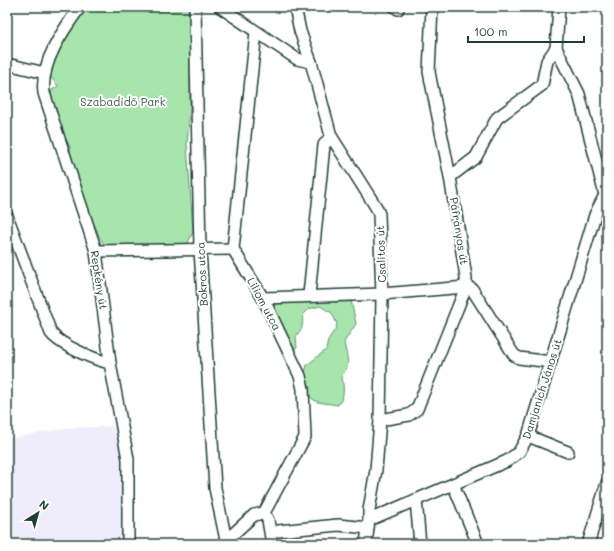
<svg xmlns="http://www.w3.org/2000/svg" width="614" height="551" viewBox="0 0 614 551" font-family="Mali,sans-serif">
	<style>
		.built { fill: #efedfc }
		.green { fill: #a7e5ad; stroke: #639170 }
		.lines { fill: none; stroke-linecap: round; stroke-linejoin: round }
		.minor-casing { stroke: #1f3d34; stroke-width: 14 }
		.minor { stroke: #fff; stroke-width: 11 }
		.labels { text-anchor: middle; stroke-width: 4; stroke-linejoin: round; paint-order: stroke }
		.park-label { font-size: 11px; fill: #3a5f4c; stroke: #fff }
		.street-label { font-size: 11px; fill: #1f3d34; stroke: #fff }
	</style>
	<rect width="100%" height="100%" fill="#fff"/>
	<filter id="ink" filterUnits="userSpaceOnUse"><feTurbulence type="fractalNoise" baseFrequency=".025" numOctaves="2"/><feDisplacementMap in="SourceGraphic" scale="8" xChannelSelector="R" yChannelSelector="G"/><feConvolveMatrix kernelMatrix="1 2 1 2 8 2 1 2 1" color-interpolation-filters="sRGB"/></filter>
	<g filter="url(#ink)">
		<path class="built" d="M120 426 127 462 125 544H16L7 520V439L68 428Z"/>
		<g class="green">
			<path d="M86 7H190V108L187 144 193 232 186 247H109L103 243 99 236 72 169 70 146 62 134 51 94 52 90 58 86 48 74 53 60Z"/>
			<path d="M351 300 356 324 344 342C346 355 352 365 342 375 343 387 346 395 338 405L317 402 310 397 304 376 307 365 326 350 328 340 336 328 337 324 332 313 320 306 308 309 303 314 302 328 296 336 297 348 294 350 289 346 273 308 275 304 281 302Z"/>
			<path d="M607 522V544H600Z"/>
		</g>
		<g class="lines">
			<defs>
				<g id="minor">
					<path d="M80 7C63 30 40 63 44 93L96 251 110 363 128 459V544"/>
					<path d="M195 7 200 250 215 488 226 540"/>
					<path d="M220 7 297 59 311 62"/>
					<path d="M295 7 300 31 311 62 331 136 376 207 379 214 382 294 380 420 376 470 369 510V520L366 544"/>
					<path d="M395 7 398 9"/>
					<path d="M556 48 579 94 606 199"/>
					<path d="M7 64 45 73"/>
					<path d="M450 177 476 157 497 118 542 85 547 61 556 48 559 7"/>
					<path d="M7 216 51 333C60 345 95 360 110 363"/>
					<path d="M96 251 233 249"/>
					<path d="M466 287 472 289 514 355 519 358 551 362"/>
					<path d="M309 295 324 145 331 136"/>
					<path d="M263 298 382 294 466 287"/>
					<path d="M380 420 409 415 417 409 466 287V277L450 177 429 72 432 7"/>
					<path d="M528 436 568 452"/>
					<path d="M453 484 478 544"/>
					<path d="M416 500 420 544"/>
					<path d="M264 513 268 520 272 544"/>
					<path d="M369 520 507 461 519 452 528 436 595 215 607 191"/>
					<path d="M278 531 338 525 368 528"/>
					<path d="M222 544 254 515 264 513 305 437 303 389 300 376 263 298 233 249 256 32"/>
					<path d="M588 544 607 483"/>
				</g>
			</defs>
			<use href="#minor" class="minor-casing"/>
			<use href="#minor" class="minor"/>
		</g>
	</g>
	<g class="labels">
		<g class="park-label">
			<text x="123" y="106">Szabadidő Park</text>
		</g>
		<g class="street-label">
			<text transform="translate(459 231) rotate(81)" y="4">Páfrányos út</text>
			<text transform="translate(381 254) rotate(-92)" y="4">Csalitos út</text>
			<text transform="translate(202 274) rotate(-93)" y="4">Bokros utca</text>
			<text transform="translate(99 280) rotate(81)" y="4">Repkény út</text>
			<text transform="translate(264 304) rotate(62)" y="4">Liliom utca</text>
			<text transform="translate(542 389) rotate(-72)" y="4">Damjanich János út</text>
		</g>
	</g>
	<rect width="614" height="551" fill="none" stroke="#fff" stroke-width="24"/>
	<rect x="12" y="12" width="590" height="527" fill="none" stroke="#1f3d34" stroke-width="1.5" filter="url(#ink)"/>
	<g transform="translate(38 513) rotate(37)" stroke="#ffffff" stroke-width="3" paint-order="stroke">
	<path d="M0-3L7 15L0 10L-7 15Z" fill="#1f3d34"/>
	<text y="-6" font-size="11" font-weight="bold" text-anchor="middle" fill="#1f3d34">N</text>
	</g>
	<path d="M468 36v6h116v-6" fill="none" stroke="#1f3d34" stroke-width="2"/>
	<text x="474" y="36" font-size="12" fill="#1f3d34" stroke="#ffffff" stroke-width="3" paint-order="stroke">100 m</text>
</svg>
